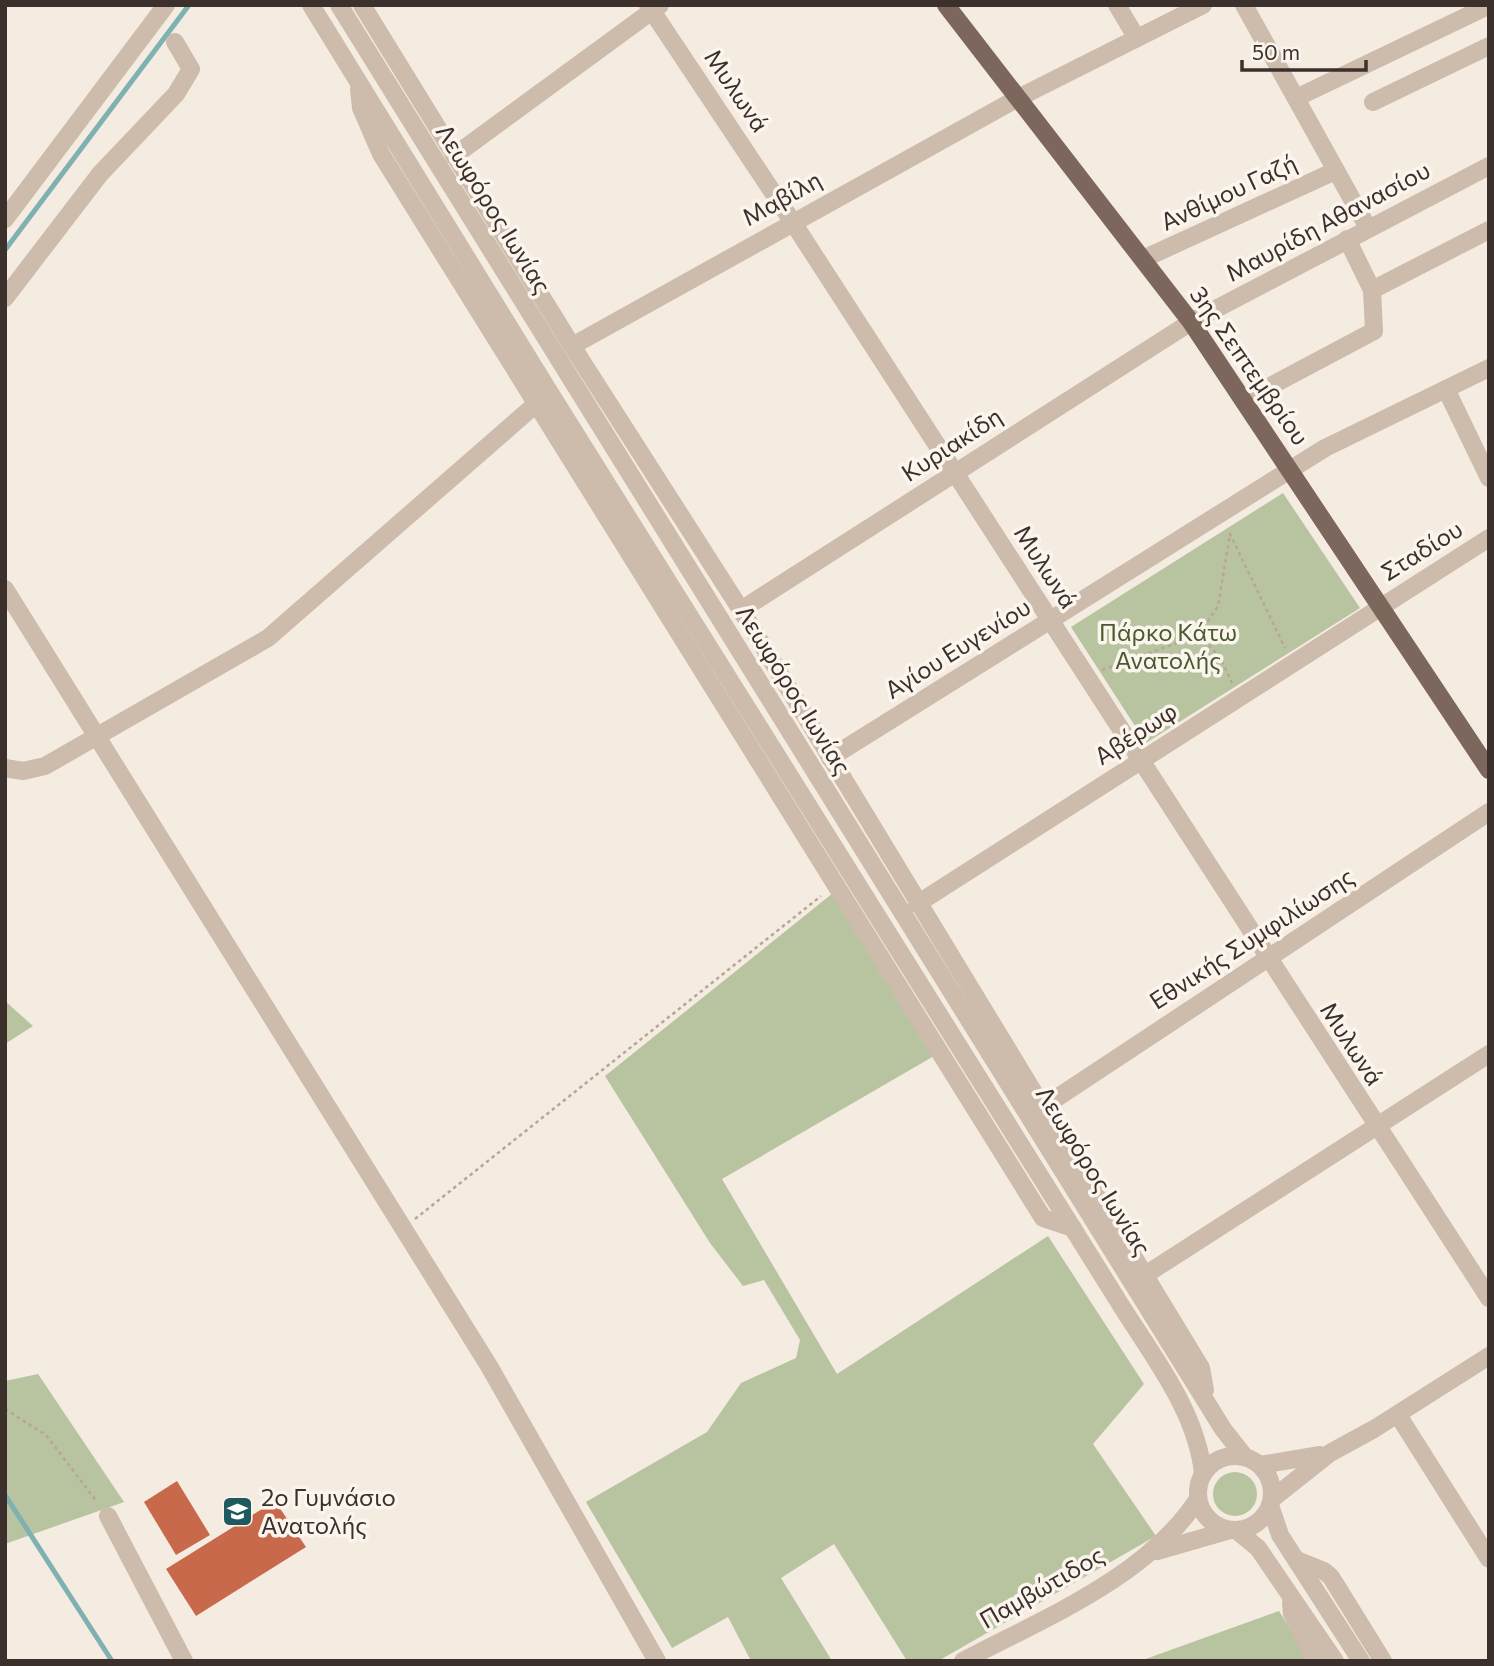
<svg xmlns="http://www.w3.org/2000/svg" width="1494" height="1666" viewBox="0 0 1494 1666" font-family="Commissioner,sans-serif">
	<style>
		.green { fill: #b8c4a0 }
		.lines { fill: none; stroke-linecap: round; stroke-linejoin: round }
		.stream { stroke: #7fb0b2; stroke-width: 5 }
		.building { fill: #c8694b }
		.path { stroke: #b9a596; stroke-width: 2.5; stroke-dasharray: 3.5 3.5; stroke-linecap: butt }
		.minor { stroke: #cdbbac; stroke-width: 18 }
		.major { stroke: #7d675c; stroke-width: 18 }
		.labels { text-anchor: middle; stroke-width: 7; stroke-linejoin: round; paint-order: stroke }
		.street-label { font-size: 24px; fill: #3b302b; stroke: #fbf5ee }
		.park-label { font-size: 24px; fill: #4a5a2e; stroke: #fbf5ee }
		.poi-label { font-size: 24px; fill: #3b302b; stroke: #fbf5ee; text-anchor: start }
	</style>
	<rect width="100%" height="100%" fill="#f4ebe1"/>
	<g class="green">
		<path d="M1283 493 1360 608 1146 743 1071 627Z"/>
		<path d="M833 893 934 1056 722 1179 837 1374 1048 1236 1144 1384 1093 1444 1156 1536 938 1661H907L834 1544 781 1578 832 1661H751L728 1617 672 1648 586 1502 707 1432 741 1383 796 1358 800 1340 764 1280 743 1286 710 1243 605 1076Z"/>
		<path d="M5 1001 33 1026 5 1044Z"/>
		<path d="M38 1374 124 1502 5 1544V1381Z"/>
		<circle cx="1235" cy="1494" r="22"/>
		<path d="M1279 1611 1310 1661H1140Z"/>
	</g>
	<g class="lines">
		<g class="stream">
			<path d="M5 250 189 5"/>
			<path d="M5 1495 112 1661"/>
		</g>
	</g>
	<g class="building">
		<path d="M177 1481 210 1535 176 1555 144 1502Z"/>
		<path d="M275 1501 306 1547 196 1616 166 1569Z"/>
	</g>
	<g class="lines">
		<g class="path">
			<path d="M1199 635 1220 657 1232 683"/>
			<path d="M1102 670 1199 635 1218 606 1230 534 1285 648"/>
			<path d="M415 1219 821 896"/>
			<path d="M5 1409 46 1435 97 1502"/>
		</g>
		<g class="minor">
			<path d="M311 5 550 393 1117 1299C1150 1353 1197 1410 1203 1474"/>
			<path d="M339 5 1223 1429 1245 1457"/>
			<path d="M362 5 572 346 741 610 1201 1368 1205 1390"/>
			<path d="M648 5 792 221 1489 1298"/>
			<path d="M1117 5 1136 37"/>
			<path d="M1244 5 1368 228"/>
			<path d="M359 89 361 108 381 154 1043 1218 1073 1228"/>
			<path d="M1296 98 1488 6"/>
			<path d="M1373 102 1489 46"/>
			<path d="M454 156 660 5"/>
			<path d="M5 219 166 5"/>
			<path d="M1143 259 1335 171"/>
			<path d="M1372 290 1489 230"/>
			<path d="M5 298 100 174 176 94 191 69 175 42"/>
			<path d="M572 346 1018 98 1203 5"/>
			<path d="M1446 389 1489 478"/>
			<path d="M1244 400 1374 331 1372 290 1347 239"/>
			<path d="M5 589 489 1366 657 1661"/>
			<path d="M741 610 1191 322 1489 166"/>
			<path d="M830 758 1325 448 1489 368"/>
			<path d="M5 768 23 771 45 766 268 638 536 404"/>
			<path d="M917 904 1489 538"/>
			<path d="M1043 1107 1489 812"/>
			<path d="M1145 1275 1489 1054"/>
			<path d="M1398 1415 1489 1559"/>
			<circle cx="1235" cy="1493" r="37"/>
			<path d="M1260 1465 1320 1455"/>
			<path d="M1272 1499 1330 1453 1374 1429 1489 1356"/>
			<path d="M1270 1505 1280 1535 1361 1661"/>
			<path d="M108 1516 184 1661"/>
			<path d="M1236 1530 1258 1548 1335 1661"/>
			<path d="M1157 1551 1230 1530"/>
			<path d="M1297 1560 1324 1571 1331 1577 1383 1661"/>
			<path d="M1291 1603 1292 1614 1316 1661"/>
			<path d="M963 1661C1044 1618 1146 1578 1198 1499"/>
		</g>
		<path class="major" d="M946 5 1191 322 1489 770"/>
	</g>
	<defs>
		<symbol id="school-square" viewBox="-11 -11 22 22"><rect x="-9" y="-9" width="18" height="18" rx="4" fill="#1f5a5e" stroke="#fbf5ee"/><path d="M0-5L7-2L0 1L-7-2ZM-4 1L0 2.5L4 1V4Q0 6-4 4Z" fill="#fff"/></symbol>
	</defs>
	<g fill-rule="evenodd">
		<use href="#school-square" x="220" y="1494" width="35" height="35"/>
	</g>
	<g class="labels">
		<g class="street-label">
			<text transform="translate(736 91) rotate(56)" y="8">Μυλωνά</text>
			<text transform="translate(1229 193) rotate(-25)" y="8">Ανθίμου Γαζή</text>
			<text transform="translate(782 199) rotate(-29)" y="8">Μαβίλη</text>
			<text transform="translate(493 209) rotate(58)" y="8">Λεωφόρος Ιωνίας</text>
			<text transform="translate(1328 222) rotate(-28)" y="8">Μαυρίδη Αθανασίου</text>
			<text transform="translate(1249 366) rotate(55)" y="8">3ης Σεπτεμβρίου</text>
			<text transform="translate(952 445) rotate(-33)" y="8">Κυριακίδη</text>
			<text transform="translate(1422 551) rotate(-32)" y="8">Σταδίου</text>
			<text transform="translate(1045 567) rotate(57)" y="8">Μυλωνά</text>
			<text transform="translate(958 649) rotate(-32)" y="8">Αγίου Ευγενίου</text>
			<text transform="translate(793 690) rotate(58)" y="8">Λεωφόρος Ιωνίας</text>
			<text transform="translate(1136 734) rotate(-33)" y="8">Αβέρωφ</text>
			<text transform="translate(1252 939) rotate(-33)" y="8">Εθνικής Συμφιλίωσης</text>
			<text transform="translate(1351 1044) rotate(57)" y="8">Μυλωνά</text>
			<text transform="translate(1093 1171) rotate(58)" y="8">Λεωφόρος Ιωνίας</text>
			<text transform="translate(1042 1588) rotate(-30)" y="8">Παμβώτιδος</text>
		</g>
		<g class="park-label">
			<text x="1168" y="641">Πάρκο Κάτω<tspan x="1168" dy="28">Ανατολής</tspan></text>
		</g>
		<g class="poi-label">
			<text x="261" y="1506">2ο Γυμνάσιο<tspan x="261" dy="28">Ανατολής</tspan></text>
		</g>
	</g>
	<rect width="1494" height="1666" fill="none" stroke="#3b302b" stroke-width="14"/>
	<path d="M1242 60v10h124v-10" fill="none" stroke="#3b302b" stroke-width="3.5"/>
	<text x="1252" y="60" font-size="21" fill="#3b302b" stroke="#fbf5ee" stroke-width="5" paint-order="stroke">50 m</text>
</svg>
